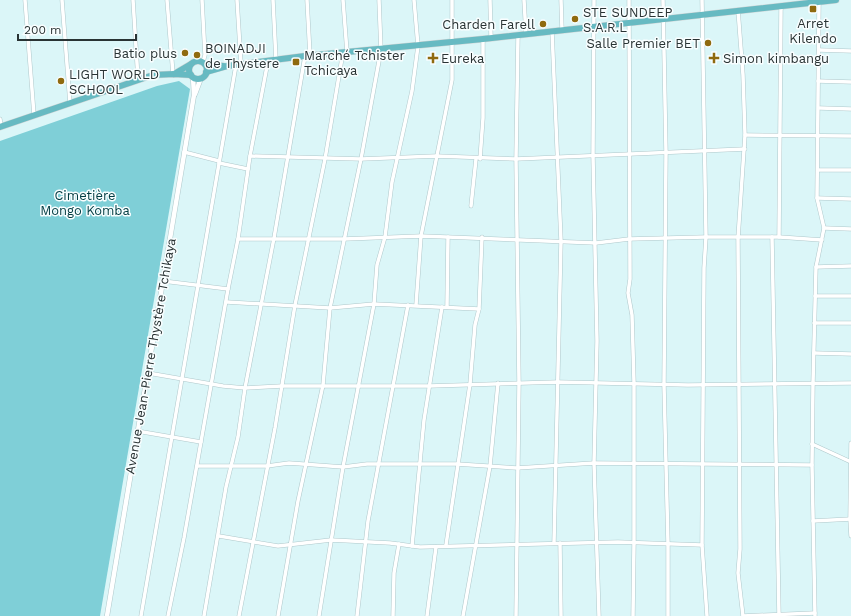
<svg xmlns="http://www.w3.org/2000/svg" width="851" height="616" viewBox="0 0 851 616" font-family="'Work Sans',sans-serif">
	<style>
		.green { fill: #7fcfd7 }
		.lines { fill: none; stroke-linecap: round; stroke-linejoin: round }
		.minor-casing { stroke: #afc8cb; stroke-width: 4.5 }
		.tertiary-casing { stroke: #afc8cb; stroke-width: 5.5 }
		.trunk-casing { stroke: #d4d6d6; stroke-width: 7 }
		.minor { stroke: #fff; stroke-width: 3.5 }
		.tertiary { stroke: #fff; stroke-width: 4.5 }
		.trunk { stroke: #67bac2; stroke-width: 6 }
		.poi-dot { fill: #8f6a0f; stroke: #f9feff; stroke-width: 1.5 }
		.labels { text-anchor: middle; stroke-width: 3; stroke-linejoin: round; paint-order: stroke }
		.poi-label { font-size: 13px; fill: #293334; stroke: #f9feff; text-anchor: start }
		.park-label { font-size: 13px; fill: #003c42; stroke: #f9feff }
		.street-label { font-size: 13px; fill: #293334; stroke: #f9feff }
	</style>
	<rect width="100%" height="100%" fill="#dbf6f8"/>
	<path class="green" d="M179 81 190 89 100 616H0V141L157 86Z"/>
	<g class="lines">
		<defs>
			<g id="minor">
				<path d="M25 0 34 115"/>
				<path d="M62 0 70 103"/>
				<path d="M133 0 138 79"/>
				<path d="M167 0 173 74"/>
				<path d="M202 0 205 55 203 62"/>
				<path d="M237 0 241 64"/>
				<path d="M273 0 276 60"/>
				<path d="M307 0 310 55"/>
				<path d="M343 0 347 52"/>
				<path d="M490 0 491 37"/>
				<path d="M524 0 526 34"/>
				<path d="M561 0 562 30"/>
				<path d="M594 0 593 156 597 341 594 463 599 616"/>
				<path d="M629 0 630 279 628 293 632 315 634 383V542L633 616"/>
				<path d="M663 0 666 153 664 385 668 544V616"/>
				<path d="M702 0 706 237 704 268 702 545 707 616"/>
				<path d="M738 10 743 75 745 135 738 238 740 549 738 573 743 616"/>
				<path d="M552 31 561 241 554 543"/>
				<path d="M819 50 851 51"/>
				<path d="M818 81 851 82"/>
				<path d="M820 108 851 109"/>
				<path d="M0 119 1 127"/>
				<path d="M745 135 851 136"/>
				<path d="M184 152 219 161"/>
				<path d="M250 156 361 159 436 156 516 159 745 149"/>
				<path d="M480 159 483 118V39"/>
				<path d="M219 163 248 169"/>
				<path d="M819 170H851"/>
				<path d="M817 198 851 199"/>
				<path d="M471 206 476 159"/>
				<path d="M824 228 851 229"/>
				<path d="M772 237 779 616"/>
				<path d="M779 237 781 7"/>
				<path d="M238 239 250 156 268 61"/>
				<path d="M816 267 851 266"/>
				<path d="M163 281 228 289 238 239H344L421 236 596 243 629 239 706 237H779L822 240"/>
				<path d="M815 296H851"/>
				<path d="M227 302 330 308 374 304 479 309"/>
				<path d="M416 305 421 236 452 80V0"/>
				<path d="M447 307 448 237"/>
				<path d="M814 323H851"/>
				<path d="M814 353 851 354"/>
				<path d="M148 373 223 386 245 388 282 386H429L558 382 688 385 851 383"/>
				<path d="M137 431 201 442"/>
				<path d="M851 443 850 519 851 536"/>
				<path d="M812 444 851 462"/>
				<path d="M197 466H267L289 463 343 467 367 464H457L517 468 594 463 812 465"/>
				<path d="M813 521 851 519"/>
				<path d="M219 536 278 546 331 540 390 543 420 547 618 542 702 545"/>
				<path d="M560 543 561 616"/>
				<path d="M446 545 470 384 475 325 479 309 482 237"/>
				<path d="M412 546 424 420 442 307"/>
				<path d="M141 616 236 65"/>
				<path d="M168 616 184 538 228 289"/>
				<path d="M204 616 226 487 238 437 245 388 274 238 305 56"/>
				<path d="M239 616 275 428 295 305 325 159 343 52"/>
				<path d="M278 616 298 501 323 385 330 308 361 159 381 50 379 0"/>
				<path d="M319 616 343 467 374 304 377 265 385 237 392 182 412 91 418 46 414 0"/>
				<path d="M357 616 368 521 408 305"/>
				<path d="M393 616 394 573 399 544"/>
				<path d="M427 616 436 547"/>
				<path d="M463 616 490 466 498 383"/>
				<path d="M516 616 519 383 516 159 518 35"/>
				<path d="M743 616 815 613"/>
				<path d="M815 616 812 465 813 383 816 267 824 228 817 198 819 2"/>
			</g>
			<g id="tertiary">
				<path d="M195 94 201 78"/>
				<path d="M107 616 194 95 193 77"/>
			</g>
			<g id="trunk">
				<circle cx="198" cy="70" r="9"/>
				<path d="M205 64 223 66"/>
				<path d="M206 72 227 66 305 56 483 39 836 0"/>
				<path d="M174 74 191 64"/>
				<path d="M0 127 153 75 174 74 191 75"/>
			</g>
		</defs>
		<use href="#minor" class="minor-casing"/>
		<use href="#tertiary" class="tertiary-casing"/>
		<use href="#trunk" class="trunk-casing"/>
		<use href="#minor" class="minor"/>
		<use href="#tertiary" class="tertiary"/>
		<use href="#trunk" class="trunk"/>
	</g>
	<g class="poi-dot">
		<rect x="809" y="5" width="8" height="8" rx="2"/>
		<circle cx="575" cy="19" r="4"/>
		<circle cx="543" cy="24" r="4"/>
		<circle cx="708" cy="43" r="4"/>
		<circle cx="185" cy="53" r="4"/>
		<circle cx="197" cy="55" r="4"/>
		<path d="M431 52h4v4h4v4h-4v4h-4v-4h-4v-4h4z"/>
		<path d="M712 52h4v4h4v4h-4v4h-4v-4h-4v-4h4z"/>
		<rect x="292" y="58" width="8" height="8" rx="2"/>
		<circle cx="61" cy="81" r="4"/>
	</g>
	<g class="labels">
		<g class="poi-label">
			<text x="583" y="17">STE SUNDEEP<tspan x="583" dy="15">S.A.R.L</tspan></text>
			<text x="813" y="28" text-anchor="middle">Arret<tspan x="813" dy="15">Kilendo</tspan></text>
			<text x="535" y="29" text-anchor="end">Charden Farell</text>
			<text x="700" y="48" text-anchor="end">Salle Premier BET</text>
			<text x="205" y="53">BOINADJI<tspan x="205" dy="15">de Thystere</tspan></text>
			<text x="177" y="58" text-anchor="end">Batio plus</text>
			<text x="304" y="60">Marché Tchister<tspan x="304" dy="15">Tchicaya</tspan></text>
			<text x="441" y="63">Eureka</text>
			<text x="723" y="63">Simon kimbangu</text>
			<text x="69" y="79">LIGHT WORLD<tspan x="69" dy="15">SCHOOL</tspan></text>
		</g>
		<g class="park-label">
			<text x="85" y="200">Cimetière<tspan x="85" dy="15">Mongo Komba</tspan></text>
		</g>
		<g class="street-label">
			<text transform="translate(150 356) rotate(-80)" y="5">Avenue Jean-Pierre Thystère Tchikaya</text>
		</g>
	</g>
	<path d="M18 34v6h118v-6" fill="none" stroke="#293334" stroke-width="2"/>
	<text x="24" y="34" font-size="12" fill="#293334" stroke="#f9feff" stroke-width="3" paint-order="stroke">200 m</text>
</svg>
